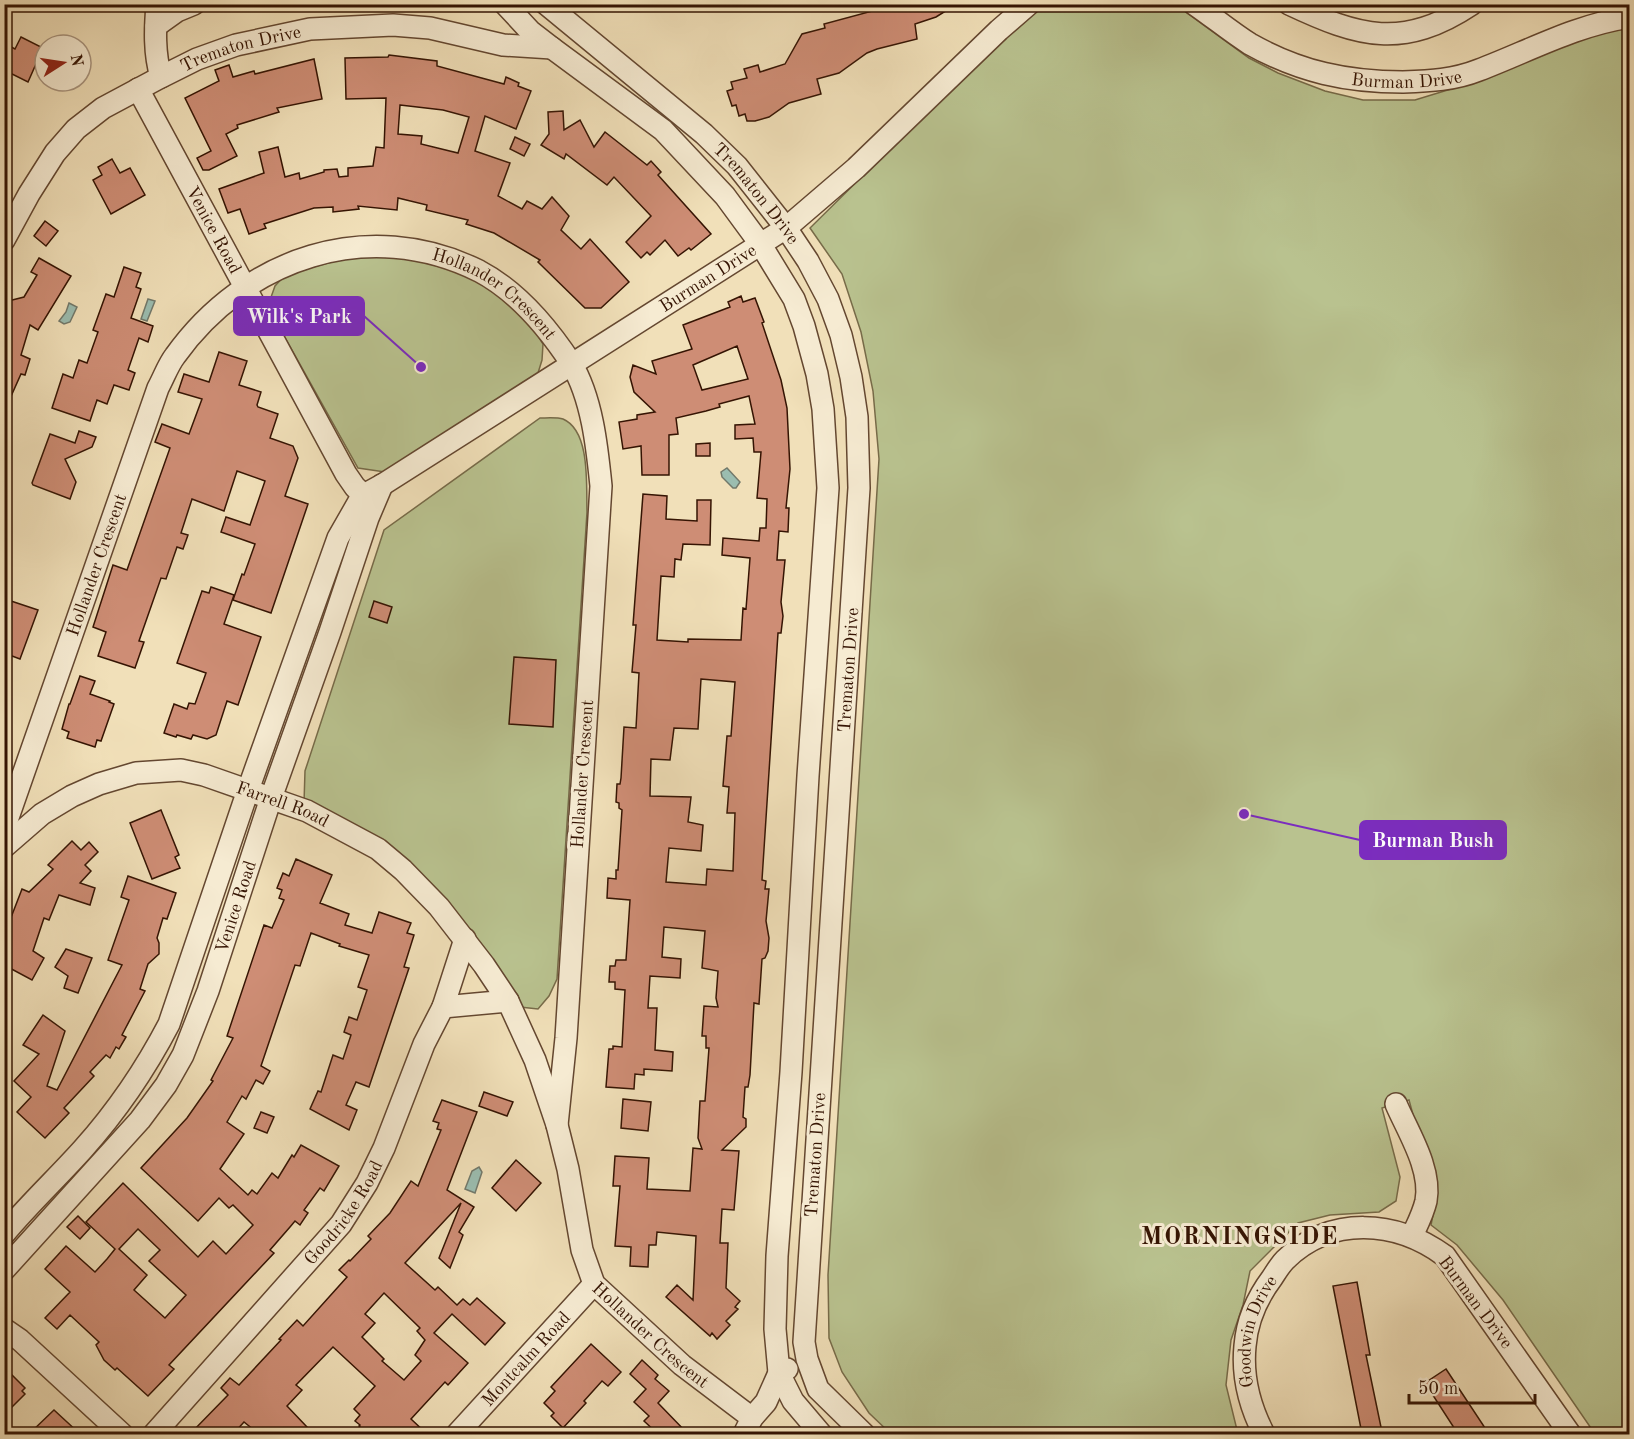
<svg xmlns="http://www.w3.org/2000/svg" width="1634" height="1439" viewBox="0 0 1634 1439" font-family="'Old Standard TT',serif">
	<style>
		.green { fill: #b9c28f; stroke: #776b49; stroke-width: 1.5 }
		.water { fill: #9bbdb0; stroke: #72796b; stroke-width: 1.5 }
		.building { fill: #ce8d75; stroke: #351403; stroke-width: 1.5; fill-rule: evenodd }
		.lines { fill: none; stroke-linecap: round; stroke-linejoin: round }
		.minor-casing { stroke: #644730; stroke-width: 24 }
		.minor { stroke: #f6ebd2; stroke-width: 21 }
		.labels { text-anchor: middle; stroke-width: 6; stroke-linejoin: round; paint-order: stroke }
		.street-label { font-size: 18px; fill: #351403; stroke: #f6ebd2 }
		.district-label { font-size: 24px; font-weight: bold; letter-spacing: 1.5px; fill: #351403; stroke: #f6ebd2 }
		.leader { fill: none; stroke: #7b2cbf; stroke-width: 2 }
		.callout-dot { fill: #7b2cbf; stroke: #f6ebd2; stroke-width: 2 }
		.callout { fill: #7b2cbf; stroke: #7b2cbf; stroke-width: 2 }
		.callout-label { font-size: 20px; text-anchor: middle; font-weight: bold; fill: #fff }
	</style>
	<rect width="100%" height="100%" fill="#f1e0b9"/>
	<filter id="stains"><feTurbulence type="fractalNoise" baseFrequency=".00333" numOctaves="4"/><feColorMatrix values="0 0 0 0 .2 0 0 0 0 .09 0 0 0 0 .02 0 0 0 .5 -.17"/></filter>
	<radialGradient id="worn" r=".72"><stop offset=".6" stop-color="#630" stop-opacity="0"/><stop offset="1" stop-color="#630" stop-opacity=".3"/></radialGradient>
	<g class="green">
		<path d="M1044 5H1176L1249 58 1278 73 1325 91 1363 100H1415L1464 85 1591 34 1629 26V1434H1595L1503 1300 1457 1245 1431 1225 1436 1199 1409 1100 1382 1108 1400 1177 1396 1201 1379 1212 1330 1215 1298 1223 1250 1271 1243 1305 1231 1340 1226 1385 1238 1434H891L869 1413 842 1372 829 1338 828 1275 879 459 873 391 861 332 842 274 810 228 993 47 1037 8Z"/>
		<path d="M351 257H407L480 279 532 326 543 344 542 360 538 373 385 472 358 468 273 316 270 300 275 286 286 274Z"/>
		<path d="M540 418C546 418 557 417 563 419 591 431 586 487 587 512L557 979 549 996 538 1009 520 1007 401 868 304 803 305 771 384 530Z"/>
	</g>
	<g class="water">
		<path d="M148 299 155 301 147 321 141 319Z"/>
		<path d="M69 303 77 307 70 322 64 324 59 321 66 312Z"/>
		<path d="M727 468 740 482 736 488H733L722 477 721 472Z"/>
		<path d="M479 1167 482 1172 475 1193 465 1189 472 1171Z"/>
	</g>
	<g class="building">
		<path d="M891 4H957L936 17 915 24 917 39 877 49 867 53 839 73 817 79 821 94 789 103 769 117 755 121H747L745 114 739 116 736 105 732 106 727 91 733 89 731 82 747 78 744 69 758 65 760 72 785 64 802 34 825 28 824 24 891 6Z"/>
		<path d="M21 37 43 48 28 82 4 70V43L15 49Z"/>
		<path d="M389 55 437 61V66L504 84 506 77 519 83 518 86 531 91 516 129 485 116 475 151 510 163 498 196 522 209 527 201 542 209 552 197 569 216 561 230 581 249 590 239 629 282 601 308H585L538 262 540 260 494 233 466 224 468 220 426 210 427 205 398 198 397 210 358 206 359 209 333 212V207L314 208 264 224 266 228 249 234 240 209 228 213 219 189 264 173 259 152 278 147 285 177 299 173 300 179 324 172V170L337 169 339 177 348 176V168L373 166 376 147 384 148 386 98 346 99 345 58 388 57ZM400 105 443 110 469 117 458 153 421 144 422 136 398 134Z"/>
		<path d="M314 59 322 99 277 108 279 112 237 125 238 128 226 134 237 156 209 170H203L197 158 211 151 185 98 219 81 215 70 229 65 233 77 254 71 255 74Z"/>
		<path d="M563 111 564 130 580 120 594 147 605 132 647 165 651 161 661 172 658 175 711 234 691 250 689 248 678 256 665 240 650 255 647 252 641 258 626 242 651 216 614 177 607 185 566 154 564 159 541 145 549 134 548 112Z"/>
		<path d="M515 137 530 144 524 156 510 149Z"/>
		<path d="M112 159 120 173 130 168 145 195 111 214 93 180 102 175 98 167Z"/>
		<path d="M45 221 58 231 46 246 34 236Z"/>
		<path d="M39 258 71 276 38 330 30 325 21 355 30 359 25 375 21 374 4 412V302L24 297 37 275 31 272Z"/>
		<path d="M124 267 141 273 136 287 141 289 131 318 153 326 148 342 139 338 128 370 135 373 129 390 114 385 107 404 97 400 90 421 52 408 63 374 73 378 79 360 87 363 98 332 93 330 106 294 114 297Z"/>
		<path d="M741 296 743 302 755 298 764 322 762 323 781 380 787 408 790 469 786 508H789L788 532 779 531 777 560H785L781 602 783 616 781 633H778L762 880 766 881 765 889H769L766 921 769 938 768 951 765 958 762 959 759 1004 754 1003 750 1075 748 1087H745L743 1117 746 1119V1127L722 1150 739 1151 734 1210 722 1209 720 1243H728L726 1288 740 1301 735 1307 738 1309 726 1321 730 1325 717 1339 712 1333 710 1336 666 1297 677 1285 693 1300 696 1236 657 1232 656 1245H649L648 1267 630 1266 631 1247 615 1246 620 1186H613L615 1156 649 1158 647 1189 690 1191 693 1148 702 1149 698 1138 700 1101H705L709 1048H706V1036H702L704 1006 718 1007 716 998 718 971 702 968 705 931 664 927 662 957 681 959 680 978 650 976 648 1008H657L655 1050 673 1052 672 1071 644 1069V1075L635 1074 634 1089 606 1087 609 1049H613V1046L622 1047 625 990 615 989V982H609L610 966H615L616 960H626L630 900 607 898 608 878 616 879V870H618L622 810 619 808V803L616 802 617 784H620L621 778 624 727 636 728 639 673 632 672 636 625H633L643 494 667 496 666 519 697 521V500H711L710 545 683 544 681 560 675 559 674 577 661 576 657 640 688 642V639L741 640 743 608 746 609 750 558 722 555 723 538 759 541 760 528H766L767 499 757 498 761 452H754L753 438 735 439V425L755 424 749 396 719 404 720 407 706 411 676 418 678 434 669 435V475H642L641 446 623 449 619 422 637 419V415L655 412 634 392 630 377 633 365 656 374 652 361 692 349 683 325 730 307 728 302ZM737 346 748 379 702 390 693 365ZM701 679 735 682 731 736H727L723 786 729 787 727 813H735L733 871 707 869 706 885 666 882 669 848 701 851 703 825 688 822 691 797 650 796 651 759 670 760 674 728 698 729Z"/>
		<path d="M219 352 247 361 239 385 261 392 257 405 258 407 278 414 270 438 293 446 298 458 285 496 308 504 271 613 233 600 242 574 244 575 255 544 221 532 226 517 250 525 265 481 237 471 224 511 192 499 181 533 188 535 183 549 177 547 166 579 161 578 139 641 144 642 135 668 98 656 106 632 93 627 113 565 127 570 153 496 170 448 155 442 162 424 189 434 202 399 178 392 184 374 209 382Z"/>
		<path d="M79 431 96 437 92 447 65 459 76 482 70 499 33 485 32 483 50 434 75 443Z"/>
		<path d="M710 443V456H696V444Z"/>
		<path d="M211 587 234 595 224 624 261 637 238 705 227 701 216 735 207 739 193 735 191 739 177 735 176 737 164 733 174 704 187 709 189 703 195 704 206 673 177 663 202 591 209 593Z"/>
		<path d="M11 601 38 610 20 659 4 653V618Z"/>
		<path d="M374 601 392 607 387 623 369 617Z"/>
		<path d="M514 657 556 660 553 727 509 724Z"/>
		<path d="M80 676 95 681 90 694 110 701 109 702 114 704 101 741 97 740 95 747 67 738 69 732 62 729 69 704H70Z"/>
		<path d="M161 810 179 855 175 857 180 868 152 879 130 823Z"/>
		<path d="M72 841 81 850 89 842 98 852 85 865 91 871 80 883 95 888 90 905 59 895 49 920 44 918 33 951 44 958 32 980 4 965V918L10 920 22 889 29 892 53 869 48 865Z"/>
		<path d="M296 859 332 875 320 903 349 914 345 925 372 933 379 912 411 923 407 933 414 935 404 967 409 968 406 977 369 1087 356 1082 346 1105 357 1110 349 1130 310 1109 318 1091 321 1092 333 1055 343 1059 351 1035 344 1032 349 1017 357 1020 367 990 358 987 369 955 339 946 340 944 311 933 300 966 295 965 261 1066 270 1071 263 1084 256 1080 246 1099 242 1096 227 1122 244 1134 220 1169 248 1195 252 1190 257 1194 272 1173 278 1178 292 1155 294 1157 301 1145 339 1166 324 1191 320 1188 304 1210 308 1213 300 1225 295 1221 290 1227 270 1250 274 1253 169 1365 174 1369 148 1396 117 1368 115 1370 104 1360 96 1345 99 1342 70 1315 57 1329 45 1318 70 1292 45 1269 66 1246 95 1272 107 1259 115 1249 86 1222 123 1183 198 1257 213 1241 226 1254 253 1225 233 1205 229 1208 219 1198 198 1221 141 1168 187 1118 213 1081 211 1080 233 1038 227 1036 264 925 272 928 284 900 279 898 282 890 277 888 283 873 289 876ZM138 1229 160 1250 149 1261 186 1295 165 1318 134 1290 147 1275 119 1249Z"/>
		<path d="M128 876 176 893 167 919 163 918 157 938 159 943V954L148 964 140 989 145 991 122 1035 126 1037 119 1049 116 1047 110 1058 106 1055 90 1072 94 1076 64 1108 69 1113 45 1138 17 1112 31 1097 14 1081 39 1054 23 1045 43 1015 65 1031 47 1086 57 1090 122 965 108 960 129 900 121 897Z"/>
		<path d="M66 949 92 958 78 993 64 988 68 976 55 967Z"/>
		<path d="M484 1092 513 1102 507 1116 479 1106Z"/>
		<path d="M623 1099 651 1102 648 1131 621 1128Z"/>
		<path d="M442 1100 477 1112 447 1190 474 1207 459 1232 463 1235 450 1268 439 1258 461 1203 405 1263 435 1290 438 1287 457 1305 463 1299 470 1305 477 1298 505 1323 485 1345 452 1314 434 1333 468 1363 448 1385 445 1382 411 1419 427 1434H368L359 1426 360 1425 355 1421 360 1415 354 1409 375 1386 333 1347 296 1385 302 1390 287 1406 307 1427 300 1434H259L244 1422 233 1434H190L228 1395 221 1388 230 1378 239 1385 281 1340 279 1339 297 1320 303 1326 347 1277 339 1270 349 1260 350 1261 371 1239 368 1236 390 1213 411 1181 418 1186 441 1130 437 1129 439 1123 433 1121ZM384 1293 420 1328 417 1331 425 1340 415 1355 421 1361 404 1380 382 1361 384 1359 362 1337 375 1323 365 1314Z"/>
		<path d="M261 1112 274 1117 267 1133 254 1128Z"/>
		<path d="M516 1160 541 1183 516 1211 492 1188Z"/>
		<path d="M78 1216 90 1228 80 1239 67 1227Z"/>
		<path d="M1357 1282 1370 1355H1366L1382 1432 1369 1434H1362L1333 1286Z"/>
		<path d="M591 1344 621 1372 608 1386 602 1381 584 1401 586 1403 563 1428 551 1416 554 1413 544 1403 555 1391 551 1387Z"/>
		<path d="M642 1360 658 1375 655 1379 669 1391 658 1403 688 1434H658L644 1421 649 1416 634 1402 646 1389 630 1374Z"/>
		<path d="M4 1367 25 1388 22 1391 25 1394 4 1415Z"/>
		<path d="M1446 1369 1489 1434H1458L1425 1383Z"/>
		<path d="M54 1410 80 1434H29Z"/>
	</g>
	<g class="lines">
		<defs>
			<g id="minor">
				<path d="M157 4C155 29 154 53 161 77"/>
				<path d="M505 4 530 31 552 48 663 130 725 196 761 245 794 299 804 326 817 374 823 409 828 488 808 776 791 1072 777 1256 775 1329 779 1373 793 1401 821 1434"/>
				<path id="s1" d="M546 4 704 134 737 166 786 228 808 261 828 299 841 335 851 377 857 417 859 488 804 1342 807 1359 818 1389 864 1434"/>
				<path id="s2" d="M1194 4C1213 17 1231 32 1250 44 1300 72 1347 82 1403 82 1430 81 1454 80 1479 70 1529 51 1576 25 1630 17"/>
				<path d="M1289 4C1359 37 1403 50 1472 4"/>
				<path d="M156 26 177 11 194 4"/>
				<path id="s3" d="M138 89 346 474 355 487 373 504"/>
				<path id="s4" d="M4 240 29 194 55 153 76 129 103 108 161 77 197 59 236 45 310 29 393 25 430 28 503 45 552 48"/>
				<path id="s5" d="M4 829 158 388C164 377 168 365 175 356 245 258 368 216 479 271 517 291 548 328 571 363 592 398 597 446 601 486L566 1038 557 1125"/>
				<path id="s6" d="M4 847 42 814 72 796 99 784 136 773 181 770 204 775 307 811 378 849 403 870 439 907 484 965 508 1001 535 1060 557 1125 568 1169 582 1250 594 1284 682 1365 752 1418"/>
				<path d="M443 1007 465 939"/>
				<path d="M1396 1104C1408 1132 1432 1169 1426 1201 1423 1214 1417 1225 1412 1236"/>
				<path id="s7" d="M4 1234C29 1204 57 1178 83 1149 117 1111 145 1070 169 1024L248 790 338 538 362 496 382 485 786 228 856 168 999 30 1029 4"/>
				<path id="s8" d="M4 1270 140 1120 166 1085 183 1055 208 991 271 798 330 632 368 518 382 485"/>
				<path d="M4 1329 20 1340 122 1434"/>
				<path id="s9" d="M154 1434 341 1224 367 1183 384 1148 424 1044 443 1007 508 1001"/>
				<path id="s10" d="M457 1434 594 1284"/>
				<path d="M744 1434 752 1418 766 1402 779 1373 787 1369"/>
				<path id="s11" d="M1264 1434C1250 1407 1242 1376 1245 1346 1247 1321 1257 1298 1272 1278 1276 1272 1280 1265 1285 1260 1331 1215 1396 1220 1445 1256L1570 1434"/>
			</g>
		</defs>
		<use href="#minor" class="minor-casing"/>
		<use href="#minor" class="minor"/>
	</g>
	<g class="labels">
		<g class="street-label">
			<text dy="6" stroke="none"><textPath href="#s4" startOffset="318">Trematon Drive</textPath></text>
			<text dy="6" stroke="none"><textPath href="#s2" startOffset="232">Burman Drive</textPath></text>
			<text dy="6" stroke="none"><textPath href="#s1" startOffset="284">Trematon Drive</textPath></text>
			<text dy="6" stroke="none"><textPath href="#s3" startOffset="160">Venice Road</textPath></text>
			<text dy="6" stroke="none"><textPath href="#s7" startOffset="1240">Burman Drive</textPath></text>
			<text dy="6" stroke="none"><textPath href="#s5" startOffset="873">Hollander Crescent</textPath></text>
			<text dy="6" stroke="none"><textPath href="#s5" startOffset="280">Hollander Crescent</textPath></text>
			<text transform="translate(848 670) rotate(-86)" y="6">Trematon Drive</text>
			<text transform="translate(582 774) rotate(-86)" y="6">Hollander Crescent</text>
			<text dy="6" stroke="none"><textPath href="#s6" startOffset="306">Farrell Road</textPath></text>
			<text dy="6" stroke="none"><textPath href="#s8" startOffset="438">Venice Road</textPath></text>
			<text transform="translate(815 1155) rotate(-86)" y="6">Trematon Drive</text>
			<text dy="6" stroke="none"><textPath href="#s9" startOffset="292">Goodricke Road</textPath></text>
			<text transform="translate(1476 1302) rotate(53)" y="6">Burman Drive</text>
			<text dy="6" stroke="none"><textPath href="#s11" startOffset="108">Goodwin Drive</textPath></text>
			<text dy="6" stroke="none"><textPath href="#s6" startOffset="986">Hollander Crescent</textPath></text>
			<text dy="6" stroke="none"><textPath href="#s10" startOffset="102">Montcalm Road</textPath></text>
		</g>
		<g class="district-label">
			<text x="1240" y="1244">MORNINGSIDE</text>
		</g>
	</g>
	<path class="leader" d="M421 367L364 316M1244 814L1360 840"/>
	<g class="callout-dot">
		<circle cx="421" cy="367" r="6"/>
		<circle cx="1244" cy="814" r="6"/>
	</g>
	<g class="callout">
		<rect x="234" y="297" width="130" height="38" rx="6"/>
		<rect x="1360" y="821" width="146" height="38" rx="6"/>
	</g>
	<g class="callout-label">
		<text x="299" y="323">Wilk's Park</text>
		<text x="1433" y="847">Burman Bush</text>
	</g>
	<rect width="1634" height="1439" fill="none" stroke="#f1e0b9" stroke-width="24"/>
	<rect x="6" y="6" width="1622" height="1427" fill="none" stroke="#351403" stroke-width="3"/>
	<rect x="12" y="12" width="1610" height="1415" fill="none" stroke="#351403" stroke-width="1.5"/>
	<g transform="translate(63 63) rotate(78)"><circle r="28" fill="#f6ebd2" stroke="#a9957f" stroke-width="1.5"/>
	<path d="M0-4.5L10 22L0 15L-10 22Z" fill="#8f2418"/>
	<text y="-9" font-size="16" font-weight="bold" text-anchor="middle" fill="#351403">N</text>
	</g>
	<path d="M1409 1394v9h126v-9" fill="none" stroke="#351403" stroke-width="3"/>
	<text x="1418" y="1394" font-size="18" fill="#351403" stroke="#f6ebd2" stroke-width="4.5" paint-order="stroke">50 m</text>
	<rect width="100%" height="100%" filter="url(#stains)"/>
	<rect width="100%" height="100%" fill="url(#worn)"/>
</svg>
